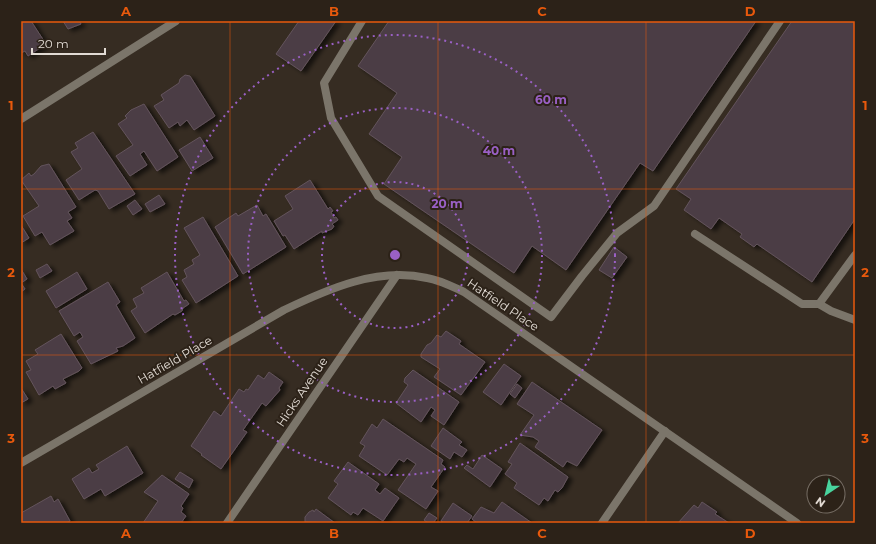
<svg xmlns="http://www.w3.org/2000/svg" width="876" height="544" viewBox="0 0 876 544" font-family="Montserrat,sans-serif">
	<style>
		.building { fill: #4c3d45; stroke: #63545c; filter: url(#shadow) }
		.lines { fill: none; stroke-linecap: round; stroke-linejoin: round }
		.lane { stroke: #7b756a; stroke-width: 8 }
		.street { stroke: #7b756a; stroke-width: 8 }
		.grid { fill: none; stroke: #e8590c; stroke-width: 1; stroke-opacity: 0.55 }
		.ring { fill: none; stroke: #9a60c5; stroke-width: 2; stroke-dasharray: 2 4 }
		.labels { text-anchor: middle; stroke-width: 4; stroke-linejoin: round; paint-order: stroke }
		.street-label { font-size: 12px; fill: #e2dbd4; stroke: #2c2218 }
		.centre { fill: #9a60c5; stroke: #2c2218; stroke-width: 2 }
		.ring-label { font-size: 12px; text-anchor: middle; font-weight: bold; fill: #9a60c5; stroke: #2c2218; stroke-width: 4; stroke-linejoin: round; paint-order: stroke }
		.neatline { fill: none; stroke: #e8590c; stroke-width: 1.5 }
		.grid-label { font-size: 13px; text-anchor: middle; font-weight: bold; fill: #e8590c }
	</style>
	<defs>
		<filter id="shadow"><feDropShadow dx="4.5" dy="2.5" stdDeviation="2" flood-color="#0009"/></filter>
	</defs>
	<rect width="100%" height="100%" fill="#362c22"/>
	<g class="building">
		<path d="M21 21H31L46 44 28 56 25 51 21 53Z"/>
		<path d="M63 21H79L81 24 68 29Z"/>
		<path d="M299 21H336L301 71 276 54Z"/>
		<path d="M389 21H756L653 171 640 163 566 270 532 246 514 273 384 184 402 157 369 134 397 93 358 66Z"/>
		<path d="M792 21H855V219L812 282 757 244 754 247 740 237 742 234 719 218 711 229 684 210 691 199 676 189Z"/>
		<path d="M185 75 190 76 215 116 194 130 187 120 180 126 178 122 169 128 154 106 164 100 161 95 179 83 180 79Z"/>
		<path d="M144 104 178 157 157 171 144 151 140 154 147 165 130 176 116 156 133 145 118 124 127 118 125 116 131 110Z"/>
		<path d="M93 132 135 194 109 209 98 191 95 190 79 200 66 180 82 169 71 152 78 148 75 143Z"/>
		<path d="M200 137 213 158 192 171 179 150Z"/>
		<path d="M49 164 76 207 68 212 72 218 67 221 74 231 50 245 42 232 35 236 23 216 39 206 21 180 29 173 31 176 34 174 41 166Z"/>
		<path d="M310 180 328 209 330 207 333 211 331 212 334 218 336 217 338 220 332 224 334 226 332 229 322 233V231L294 249 285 235 283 236 274 221 293 209 285 196Z"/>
		<path d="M159 195 165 204 150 212 145 204Z"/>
		<path d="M135 200 142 209 133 215 127 206Z"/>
		<path d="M257 205 263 216 266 214 286 247 243 274 215 227 236 213 238 216Z"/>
		<path d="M203 217 238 276 196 303 182 280 187 277 184 270 194 264 192 260 200 255 184 228Z"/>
		<path d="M21 225 29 238 21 243Z"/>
		<path d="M614 247 627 257 612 278 599 270Z"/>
		<path d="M47 264 52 271 40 278 36 270Z"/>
		<path d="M21 269 27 279 21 283 25 289 21 292Z"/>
		<path d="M77 272 87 289 56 308 46 291Z"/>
		<path d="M167 272 184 301 186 300 189 304 183 308 182 311 175 315 173 314 145 333 131 311 137 307 133 299 144 293 141 288Z"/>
		<path d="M108 282 120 302 116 305 135 338 123 346 116 348 118 351 91 364 77 341 83 337 80 332 74 336 59 311Z"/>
		<path d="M446 331 461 341 459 344 485 362 461 395 434 377 440 369 421 357V354L427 345 431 343 437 335 441 337Z"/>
		<path d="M61 334 82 368 79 371 63 379 66 383 55 389 53 386 39 395 26 372 31 370 26 361 38 354 35 350Z"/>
		<path d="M504 364 521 376 501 405 483 392Z"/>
		<path d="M413 370 459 402 444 425 431 416 435 410 431 407 421 422 396 403 408 385 404 382 405 378Z"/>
		<path d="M269 372 283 382 279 388 280 390 266 406 262 403 243 430 247 432 221 469 201 455 202 454 191 446 214 411 221 416 239 389 244 392 246 389 248 390 258 375 264 379Z"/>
		<path d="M532 382 602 430 577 466 567 461 563 467 535 447 539 441 533 437 520 435 534 415 517 404Z"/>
		<path d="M517 384 522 388 515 398 510 394Z"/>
		<path d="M21 388 28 399 21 403Z"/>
		<path d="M383 419 443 460 441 464 445 467 431 487 438 491 426 509 398 490 416 464 407 458 404 462 399 459 387 475 359 456 365 446 360 443 372 424 377 428Z"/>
		<path d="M443 428 462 442 459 445 467 450 462 457 454 452 450 459 431 446Z"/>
		<path d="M520 443 568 477 562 488 558 492 555 490 548 501 544 498 539 505 514 488 517 483 505 474 512 464 508 462Z"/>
		<path d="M127 446 143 473 105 496 101 489 84 499 72 479 89 468 92 473 99 469 96 465Z"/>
		<path d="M482 455 502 469 490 487 464 468 467 465 473 469Z"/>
		<path d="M348 462 379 484 375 490 380 494 385 488 399 498 383 521 363 508 358 515 353 512 351 515 328 498 338 484 334 481Z"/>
		<path d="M180 472 193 480 189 488 175 479Z"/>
		<path d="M162 475 189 494 181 506 183 508 181 512 186 516 181 523H143L158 501 144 492Z"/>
		<path d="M51 496 54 502 58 499 70 521 66 523H21V513Z"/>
		<path d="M502 502 532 523H477L472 519 481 507 494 513Z"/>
		<path d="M702 502 717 512 715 514 729 523H678L694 505 698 508Z"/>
		<path d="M453 503 472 516 467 523H444L441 521Z"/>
		<path d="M316 509 335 523 305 522V517L309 512 313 510 314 512Z"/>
		<path d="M429 513 437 518 433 523H428L424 520Z"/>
	</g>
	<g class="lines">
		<g class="lane">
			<path d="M362 21 324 83 331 118 378 196 551 317 582 276 617 233 654 206 780 21"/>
			<path d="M695 234 802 304H819L831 311 855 320"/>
			<path d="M819 304 855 255"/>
		</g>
		<g class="street">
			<path d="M21 119 176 21"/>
			<path d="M21 463 284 310C328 289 377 267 427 278 440 280 453 287 464 292L797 523"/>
			<path d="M227 523 397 275"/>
			<path d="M602 523 665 431"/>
		</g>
	</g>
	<path class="grid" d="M230 21V523M438 21V523M646 21V523M21 189H855M21 355H855"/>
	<g class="ring">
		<circle cx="395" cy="255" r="73"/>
		<circle cx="395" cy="255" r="147"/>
		<circle cx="395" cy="255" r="220"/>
	</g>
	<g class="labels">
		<g class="street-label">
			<text transform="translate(503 305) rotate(34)" y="4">Hatfield Place</text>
			<text transform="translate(175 360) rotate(-30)" y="4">Hatfield Place</text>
			<text transform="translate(302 392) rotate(-56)" y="4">Hicks Avenue</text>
		</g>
	</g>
	<circle cx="395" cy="255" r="6" class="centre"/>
	<g class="ring-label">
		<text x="551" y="104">60 m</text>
		<text x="499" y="155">40 m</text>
		<text x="447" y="208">20 m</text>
	</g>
	<rect width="876" height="544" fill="none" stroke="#2c2218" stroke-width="44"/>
	<g transform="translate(826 494) rotate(215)"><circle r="19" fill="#2c2218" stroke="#756c63"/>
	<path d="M0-3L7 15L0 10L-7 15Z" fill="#48d49d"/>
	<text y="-6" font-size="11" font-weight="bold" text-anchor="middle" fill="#e2dbd4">N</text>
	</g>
	<path d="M32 48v6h73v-6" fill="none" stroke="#e2dbd4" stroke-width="2"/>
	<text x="38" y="48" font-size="12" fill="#e2dbd4" stroke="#2c2218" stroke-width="3" paint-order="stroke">20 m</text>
	<rect x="22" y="22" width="832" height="500" class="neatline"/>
	<g class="grid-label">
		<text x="126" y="16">A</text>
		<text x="334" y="16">B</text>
		<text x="542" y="16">C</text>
		<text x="750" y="16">D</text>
		<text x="11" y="110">1</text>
		<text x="865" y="110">1</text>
		<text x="11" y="277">2</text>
		<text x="865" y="277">2</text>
		<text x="11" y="443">3</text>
		<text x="865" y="443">3</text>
		<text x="126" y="538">A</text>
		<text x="334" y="538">B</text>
		<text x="542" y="538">C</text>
		<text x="750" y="538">D</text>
	</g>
</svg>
